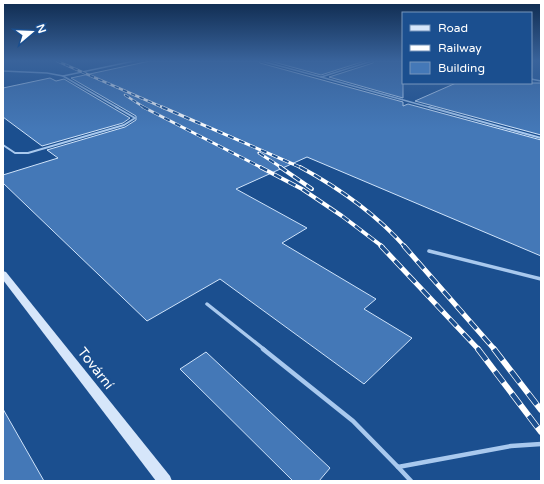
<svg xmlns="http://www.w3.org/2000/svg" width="544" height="484" viewBox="0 0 544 484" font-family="'Varela Round',sans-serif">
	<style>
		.building { fill: #4478b7; stroke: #cfe3fa }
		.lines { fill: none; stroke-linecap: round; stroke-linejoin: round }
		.lane-far3 { stroke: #a9c9ee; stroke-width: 1.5 }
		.lane-far2 { stroke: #a9c9ee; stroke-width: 2 }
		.lane-far1 { stroke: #a9c9ee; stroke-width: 3.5 }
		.lane { stroke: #a9c9ee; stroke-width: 4.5 }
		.secondary { fill: #d6e6fa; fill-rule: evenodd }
		.rail-far4-casing { stroke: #fff; stroke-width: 2.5 }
		.rail-far3-casing { stroke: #fff; stroke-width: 3 }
		.rail-far2-casing { stroke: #fff; stroke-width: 4 }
		.rail-far1-casing { stroke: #fff; stroke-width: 5 }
		.rail-casing { stroke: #fff; stroke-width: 6 }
		.rail-far4 { stroke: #1b4f8f; stroke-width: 1.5; stroke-dasharray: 4.5; stroke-linecap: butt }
		.rail-far3 { stroke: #1b4f8f; stroke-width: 2; stroke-dasharray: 6; stroke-linecap: butt }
		.rail-far2 { stroke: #1b4f8f; stroke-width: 2.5; stroke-dasharray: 8; stroke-linecap: butt }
		.rail-far1 { stroke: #1b4f8f; stroke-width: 3.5; stroke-dasharray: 10; stroke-linecap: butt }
		.rail { stroke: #1b4f8f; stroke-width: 4.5; stroke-dasharray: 14; stroke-linecap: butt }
		.labels { text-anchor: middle; stroke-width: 4; stroke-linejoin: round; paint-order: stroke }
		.near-street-label { font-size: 14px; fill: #fff; stroke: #1b4f8f }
	</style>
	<rect width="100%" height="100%" fill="#1b4f8f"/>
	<g class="building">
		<path d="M150 61H259L260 63 403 102V106L408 104 541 140V256L307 157 236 189 307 228 282 243 376 299 364 309 412 338 364 384 220 279 147 321 3 183V175L58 158 47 150 125 127 136 120V116L71 78Z"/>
		<path d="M270 61H365L321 75Z"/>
		<path d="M374 61H403V98L329 77 373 63Z"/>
		<path d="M50 78 56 81 64 79 130 118 123 123 42 146 3 117V88Z"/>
		<path d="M456 83H541V135L415 101Z"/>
		<path d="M206 352 330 468 319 481H293L180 369Z"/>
		<path d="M3 409 44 481H3Z"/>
	</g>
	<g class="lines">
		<g class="lane-far3">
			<path d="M261 61 321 77 372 61"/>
			<path d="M3 71 47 73 63 76 118 108"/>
			<path d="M63 76 134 61"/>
			<path d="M321 77 432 108"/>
			<path d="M531 79 541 81"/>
		</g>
		<g class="lane-far2">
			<path d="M429 107 541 138"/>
			<path d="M3 145 15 153H28L124 125 135 118 116 107"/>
		</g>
		<g class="lane-far1">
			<path d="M429 251 541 279"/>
			<path d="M207 304 265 350"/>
		</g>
		<g class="lane">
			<path d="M263 349 353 421 398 467 511 446 541 444"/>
			<path d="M398 467 411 481"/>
		</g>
		<path class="secondary" d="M3 271 6 272 170 476 172 481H156L3 280Z"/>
		<defs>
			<g id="rail-far4">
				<path d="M57 61 164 108"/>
				<path d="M125 95 145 108"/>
			</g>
			<g id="rail-far3">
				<path d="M143 107 262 168"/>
				<path d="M162 107 302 168"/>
				<path d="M259 153 282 168"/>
			</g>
			<g id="rail-far2">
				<path d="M260 167 302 189 342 216 383 247"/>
				<path d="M280 167 312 189"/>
				<path d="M300 167C339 188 376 214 405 247"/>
			</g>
			<g id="rail-far1">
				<path d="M381 246 479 350"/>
				<path d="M404 246 495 350"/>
			</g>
			<g id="rail">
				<path d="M478 349 541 432"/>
				<path d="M494 349 541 410"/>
			</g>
		</defs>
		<use href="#rail-far4" class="rail-far4-casing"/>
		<use href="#rail-far3" class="rail-far3-casing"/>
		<use href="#rail-far2" class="rail-far2-casing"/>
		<use href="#rail-far1" class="rail-far1-casing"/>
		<use href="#rail" class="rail-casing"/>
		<use href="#rail-far4" class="rail-far4"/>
		<use href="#rail-far3" class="rail-far3"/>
		<use href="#rail-far2" class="rail-far2"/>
		<use href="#rail-far1" class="rail-far1"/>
		<use href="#rail" class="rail"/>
	</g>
	<linearGradient id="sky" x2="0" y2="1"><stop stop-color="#0f2b4f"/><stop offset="0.47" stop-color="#39639b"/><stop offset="1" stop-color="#39639b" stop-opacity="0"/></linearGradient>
	<rect width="544" height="129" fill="url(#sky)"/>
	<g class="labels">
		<g class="near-street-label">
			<text transform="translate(96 368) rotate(52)" y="5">Tovární</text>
		</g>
	</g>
	<rect width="544" height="484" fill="none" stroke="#ffffff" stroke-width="8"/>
	<rect x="402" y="12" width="130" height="72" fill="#1b4f8f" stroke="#7695bc"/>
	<rect x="410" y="25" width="20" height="6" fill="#d6e6fa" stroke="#7695bc"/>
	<text x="438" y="32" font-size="12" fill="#ffffff">Road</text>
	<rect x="410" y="45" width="20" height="6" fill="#ffffff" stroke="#7695bc"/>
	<text x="438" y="52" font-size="12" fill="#ffffff">Railway</text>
	<rect x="410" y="62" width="20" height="12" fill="#4478b7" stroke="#7695bc"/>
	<text x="438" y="72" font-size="12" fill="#ffffff">Building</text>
	<g transform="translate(32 32) rotate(71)" stroke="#1b4f8f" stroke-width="3" paint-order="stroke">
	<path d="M0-3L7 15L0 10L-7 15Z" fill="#ffffff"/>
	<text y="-6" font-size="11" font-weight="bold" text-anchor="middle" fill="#ffffff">N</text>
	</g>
</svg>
